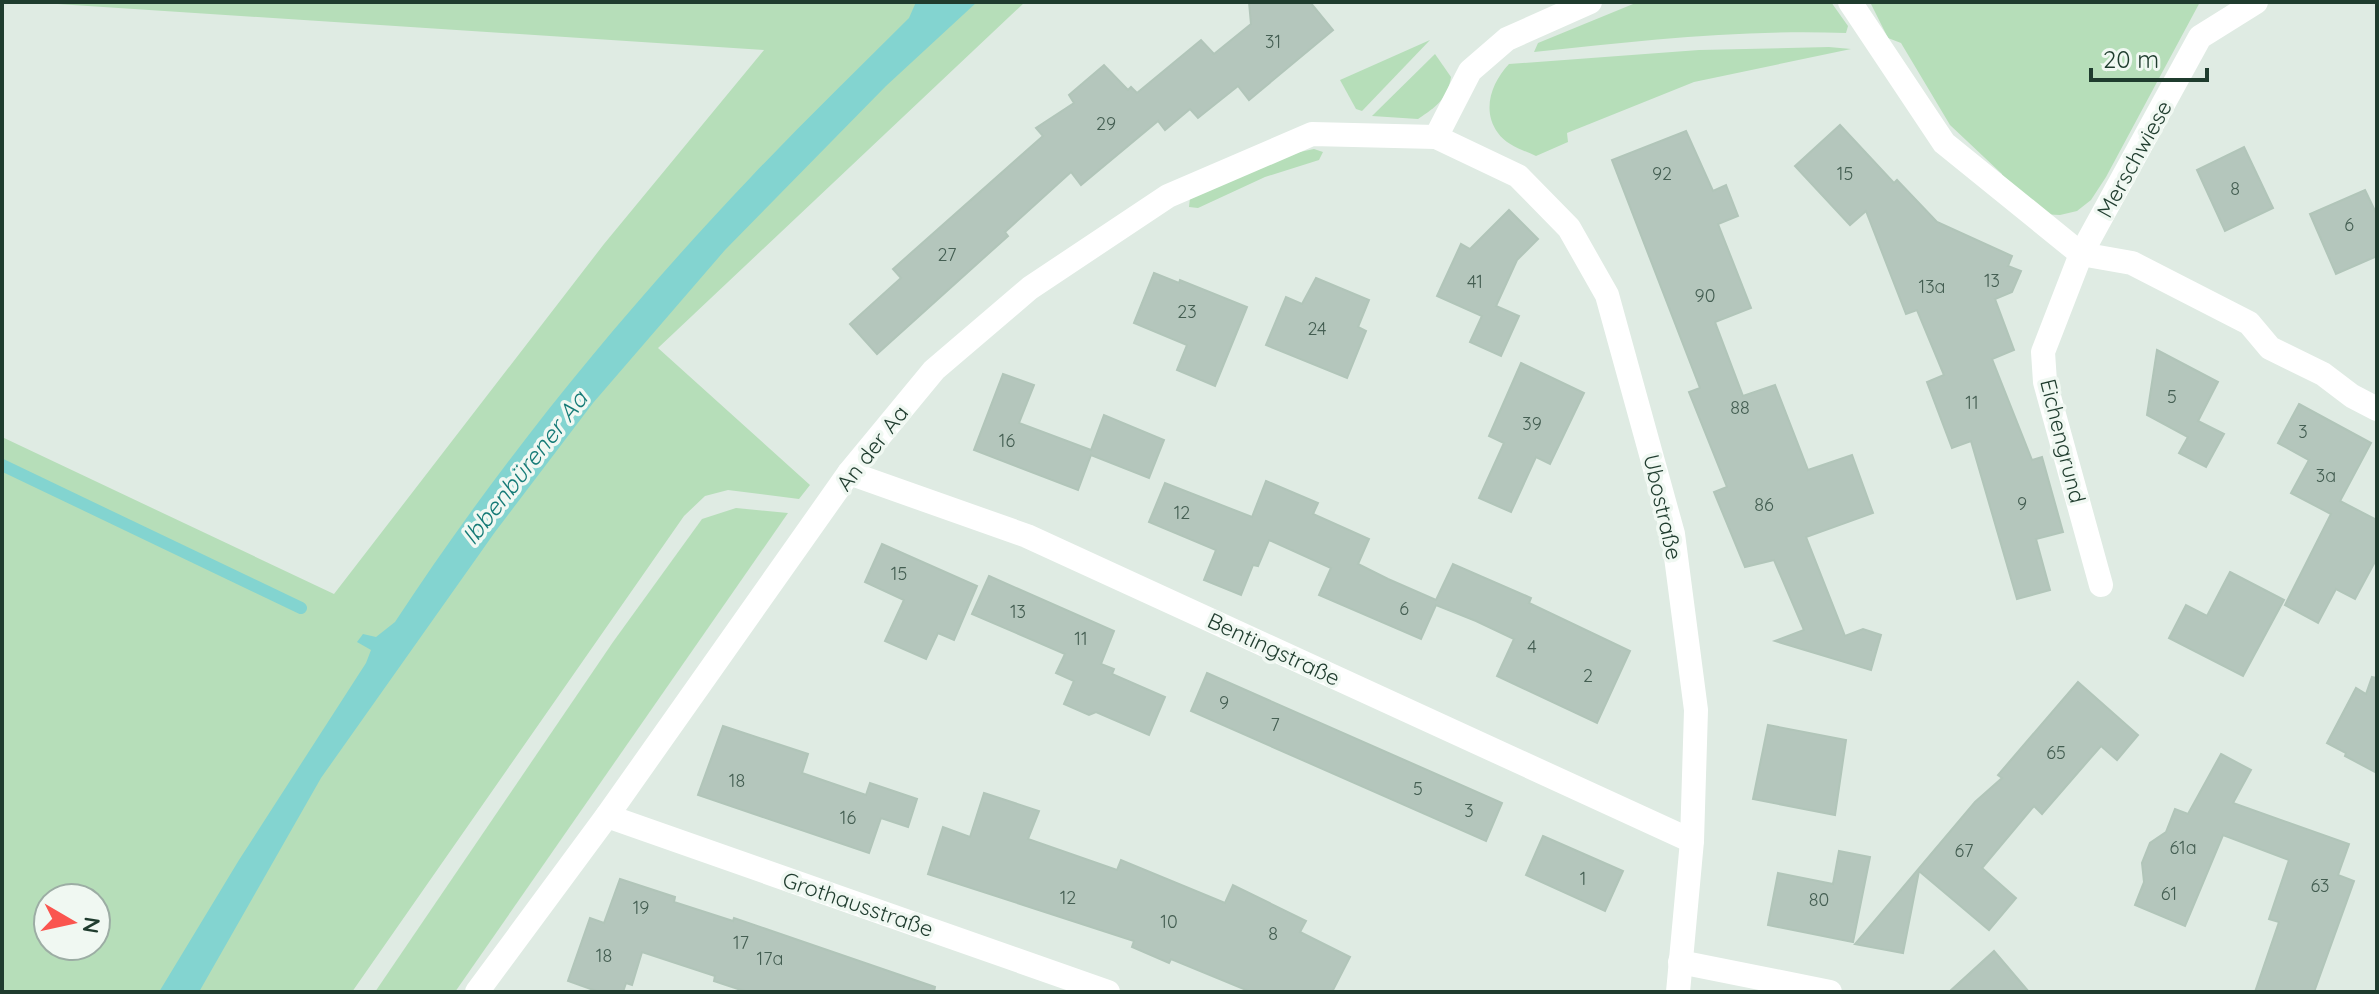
<svg xmlns="http://www.w3.org/2000/svg" width="2379" height="994" viewBox="0 0 2379 994" font-family="Quicksand,sans-serif">
	<style>
		.green { fill: #b6deb9; fill-rule: evenodd }
		.water { fill: #83d4d0 }
		.lines { fill: none; stroke-linecap: round; stroke-linejoin: round }
		.stream { stroke: #83d4d0; stroke-width: 12 }
		.building { fill: #b4c6bc; stroke: #b1c5b9; stroke-width: 2 }
		.street { stroke: #fff; stroke-width: 24 }
		.labels { text-anchor: middle; stroke-width: 7; stroke-linejoin: round; paint-order: stroke }
		.number-label { font-size: 18px; fill: #445e52 }
		.street-label { font-size: 22px; fill: #1f3c2e; stroke: #f0f8f2 }
		.water-label { font-size: 24px; font-style: italic; fill: #167b77; stroke: #f0f8f2 }
	</style>
	<rect width="100%" height="100%" fill="#dfebe3"/>
	<g class="green">
		<path d="M27 2H1025L658 348 810 485 799 499 728 490 705 496 684 516 352 992H2V437L334 594 604 244 764 50ZM48 898H96V946H48Z"/>
		<path d="M1638 2H1831L1848 26 1846 33C1742 29 1638 41 1534 52L1538 43Z"/>
		<path d="M1870 2H2200L2106 177 2091 200 2077 211 2060 215 2040 214 2004 187 2002 174 1950 125 1901 43 1888 38Z"/>
		<path d="M1430 40 1362 111 1356 109 1340 80Z"/>
		<path d="M1829 47 1851 49 1694 82 1567 133 1568 142 1536 156C1523 150 1506 145 1498 133 1481 110 1492 82 1509 64L1699 50Z"/>
		<path d="M1435 54 1451 77C1448 98 1436 107 1418 119L1372 116Z"/>
		<path d="M1314 149 1323 152 1319 160 1265 177 1198 208 1189 207 1190 198 1267 159Z"/>
		<path d="M736 508 788 513 455 992H375L613 642 702 519Z"/>
	</g>
	<path class="water" d="M916 2H977L886 86 725 250 593 403 495 532 321 778 199 992H159L239 860 366 663 371 650 357 642 363 634 376 637 395 622C499 463 620 315 751 177 802 123 856 71 909 18Z"/>
	<g class="lines">
		<path class="stream" d="M2 465 301 608"/>
	</g>
	<g class="building">
		<path d="M1249 2H1310L1333 30 1249 100 1238 86 1198 118 1190 109 1165 130 1158 121 1081 185 1071 172 1005 232 1008 236 877 354 850 324 901 278 893 269 1043 136 1036 128 1074 103 1069 95 1104 65 1128 90 1131 87 1137 93 1201 40 1214 54 1251 24Z"/>
		<path d="M1840 125 1894 183 1897 180 1937 222 2012 256 2008 266 2021 271 2012 292 1995 299 2014 350 1992 359 2032 460 2042 457 2063 532 2036 539 2050 590 2017 599 1971 441 1952 448 1927 382 1944 375 1917 310 1906 314 1866 211 1850 225 1795 166Z"/>
		<path d="M1686 131 1713 191 1726 185 1738 216 1718 224 1751 308 1715 322 1743 396 1775 385 1808 470 1852 455 1873 513 1806 537 1845 636 1863 629 1881 635 1871 670 1775 641 1804 630 1774 560 1745 567 1714 492 1727 487 1689 392 1700 388 1612 160Z"/>
		<path d="M2244 147 2273 208 2225 231 2197 170Z"/>
		<path d="M2365 190 2377 215V256L2336 274 2310 214Z"/>
		<path d="M1509 210 1538 239 1517 260 1496 306 1519 316 1501 356 1470 342 1482 316 1437 296 1461 244 1470 249Z"/>
		<path d="M1154 273 1179 283 1180 280 1247 307 1215 386 1177 370 1187 345 1134 323Z"/>
		<path d="M1316 278 1369 300 1358 327 1366 331 1347 378 1266 345 1286 297 1302 304Z"/>
		<path d="M2157 350 2218 382 2198 421 2224 434 2206 467 2179 453 2188 437 2147 415Z"/>
		<path d="M1521 363 1584 393 1550 464 1536 457 1511 512 1479 498 1504 443 1489 436Z"/>
		<path d="M1003 374 1034 385 1019 423 1091 450 1104 415 1164 440 1149 478 1091 455 1078 490 974 450Z"/>
		<path d="M2299 404 2371 443 2340 501 2377 520V558L2355 599 2336 589 2318 623 2285 605 2331 514 2291 493 2309 460 2278 443Z"/>
		<path d="M1266 481 1318 503 1313 514 1369 539 1358 564 1388 579 1436 600 1453 564 1531 598 1529 603 1630 651 1597 723 1497 676 1514 639 1476 621 1436 605 1421 639 1319 595 1331 568 1269 540 1258 566 1253 565 1241 595 1204 580 1216 550 1149 522 1165 483 1252 517Z"/>
		<path d="M882 544 977 586 954 640 938 633 926 659 885 641 904 600 865 582Z"/>
		<path d="M2230 572 2284 600 2243 676 2169 638 2186 605 2207 616Z"/>
		<path d="M989 576 1114 631 1101 664 1114 669 1112 674 1165 697 1149 735 1096 712 1089 715 1064 704 1074 681 1056 673 1065 654 972 614Z"/>
		<path d="M1207 673 1502 803 1486 841 1191 711Z"/>
		<path d="M2372 677 2377 678V773L2345 756 2346 753 2327 743 2356 688 2366 694Z"/>
		<path d="M2078 682 2138 735 2117 760 2101 746 2042 814 2034 806 1982 868 2016 898 1989 930 1919 871 1903 953 1855 944 1975 802 2002 778 1998 775Z"/>
		<path d="M1768 725 1846 740 1835 815 1753 799Z"/>
		<path d="M723 726 808 754 802 773 866 795 870 783 917 799 908 827 881 818 869 853 698 795Z"/>
		<path d="M2221 754 2251 770 2233 803 2349 844 2338 875 2354 881 2314 992H2255L2279 922 2269 919 2289 860 2223 835 2185 926 2135 905 2144 882 2142 863 2150 843 2166 832 2175 809 2188 814Z"/>
		<path d="M984 793 1039 811 1028 839 1117 870 1121 860 1225 903 1233 885 1306 921 1300 932 1350 957 1332 992H1251L1171 959 1169 963 1132 947 1134 941 928 874 943 827 970 837Z"/>
		<path d="M1543 836 1623 871 1605 911 1526 875Z"/>
		<path d="M1839 851 1870 857 1853 942 1768 925 1778 873 1833 884Z"/>
		<path d="M620 879 675 897 674 902 733 921 734 918 935 987 934 992H747L714 981 715 976 642 952 632 985 626 983 623 992H599L568 981 590 918 604 923Z"/>
		<path d="M1994 951 2029 992H1949Z"/>
	</g>
	<g class="lines">
		<g class="street">
			<path d="M1850 2 1944 143 2081 254 2132 263 2249 323 2270 348 2323 374 2352 396 2377 409"/>
			<path d="M1436 137 1470 71 1507 39 1590 2"/>
			<path d="M849 473 1027 536 1692 841"/>
			<path d="M2101 585 2045 382 2043 352 2081 254 2200 37 2256 2"/>
			<path d="M607 816 1108 992"/>
			<path d="M1680 962 1830 992"/>
			<path d="M477 992 607 816 849 473 934 370 1030 288 1168 196 1312 134 1436 137 1518 176 1569 228 1607 295 1673 534 1696 710 1692 841 1678 992"/>
		</g>
	</g>
	<g class="labels">
		<g class="number-label">
			<text x="1273" y="48">31</text>
			<text x="1106" y="130">29</text>
			<text x="1662" y="180">92</text>
			<text x="1845" y="180">15</text>
			<text x="2235" y="195">8</text>
			<text x="2349" y="231">6</text>
			<text x="947" y="261">27</text>
			<text x="1992" y="287">13</text>
			<text x="1475" y="288">41</text>
			<text x="1932" y="293">13a</text>
			<text x="1705" y="302">90</text>
			<text x="1187" y="318">23</text>
			<text x="1317" y="335">24</text>
			<text x="2172" y="403">5</text>
			<text x="1972" y="409">11</text>
			<text x="1740" y="414">88</text>
			<text x="1532" y="430">39</text>
			<text x="2303" y="438">3</text>
			<text x="1007" y="447">16</text>
			<text x="2326" y="482">3a</text>
			<text x="2022" y="510">9</text>
			<text x="1764" y="511">86</text>
			<text x="1182" y="519">12</text>
			<text x="899" y="580">15</text>
			<text x="1404" y="615">6</text>
			<text x="1018" y="618">13</text>
			<text x="1081" y="645">11</text>
			<text x="1532" y="653">4</text>
			<text x="1588" y="682">2</text>
			<text x="1224" y="709">9</text>
			<text x="1275" y="731">7</text>
			<text x="2056" y="759">65</text>
			<text x="737" y="787">18</text>
			<text x="1418" y="795">5</text>
			<text x="1469" y="817">3</text>
			<text x="848" y="824">16</text>
			<text x="2183" y="854">61a</text>
			<text x="1964" y="857">67</text>
			<text x="1583" y="885">1</text>
			<text x="2320" y="892">63</text>
			<text x="2169" y="900">61</text>
			<text x="1068" y="904">12</text>
			<text x="1819" y="906">80</text>
			<text x="641" y="914">19</text>
			<text x="1169" y="928">10</text>
			<text x="1273" y="940">8</text>
			<text x="741" y="949">17</text>
			<text x="604" y="962">18</text>
			<text x="770" y="965">17a</text>
		</g>
		<g class="street-label">
			<text transform="translate(2134 159) rotate(-61)" y="8">Merschwiese</text>
			<text transform="translate(2063 441) rotate(76)" y="8">Eichengrund</text>
			<text transform="translate(872 448) rotate(-52)" y="8">An der Aa</text>
			<text transform="translate(1663 507) rotate(77)" y="8">Ubostraße</text>
			<text transform="translate(1274 649) rotate(25)" y="8">Bentingstraße</text>
			<text transform="translate(858 904) rotate(19)" y="8">Grothausstraße</text>
		</g>
		<g class="water-label">
			<text transform="translate(525 468) rotate(-52)" y="8">Ibbenbürener Aa</text>
		</g>
	</g>
	<rect width="2379" height="994" fill="none" stroke="#1f3c2e" stroke-width="8"/>
	<g transform="translate(72 922) rotate(99)"><circle r="38" fill="#f0f8f2" stroke="#9cada4" stroke-width="2"/>
	<path d="M0-6L14 30L0 20L-14 30Z" fill="#fa554f"/>
	<text y="-12" font-size="22" font-weight="bold" text-anchor="middle" fill="#1f3c2e">N</text>
	</g>
	<path d="M2091 68v12h116v-12" fill="none" stroke="#1f3c2e" stroke-width="4"/>
	<text x="2103" y="68" font-size="24" fill="#1f3c2e" stroke="#f0f8f2" stroke-width="6" paint-order="stroke">20 m</text>
</svg>
